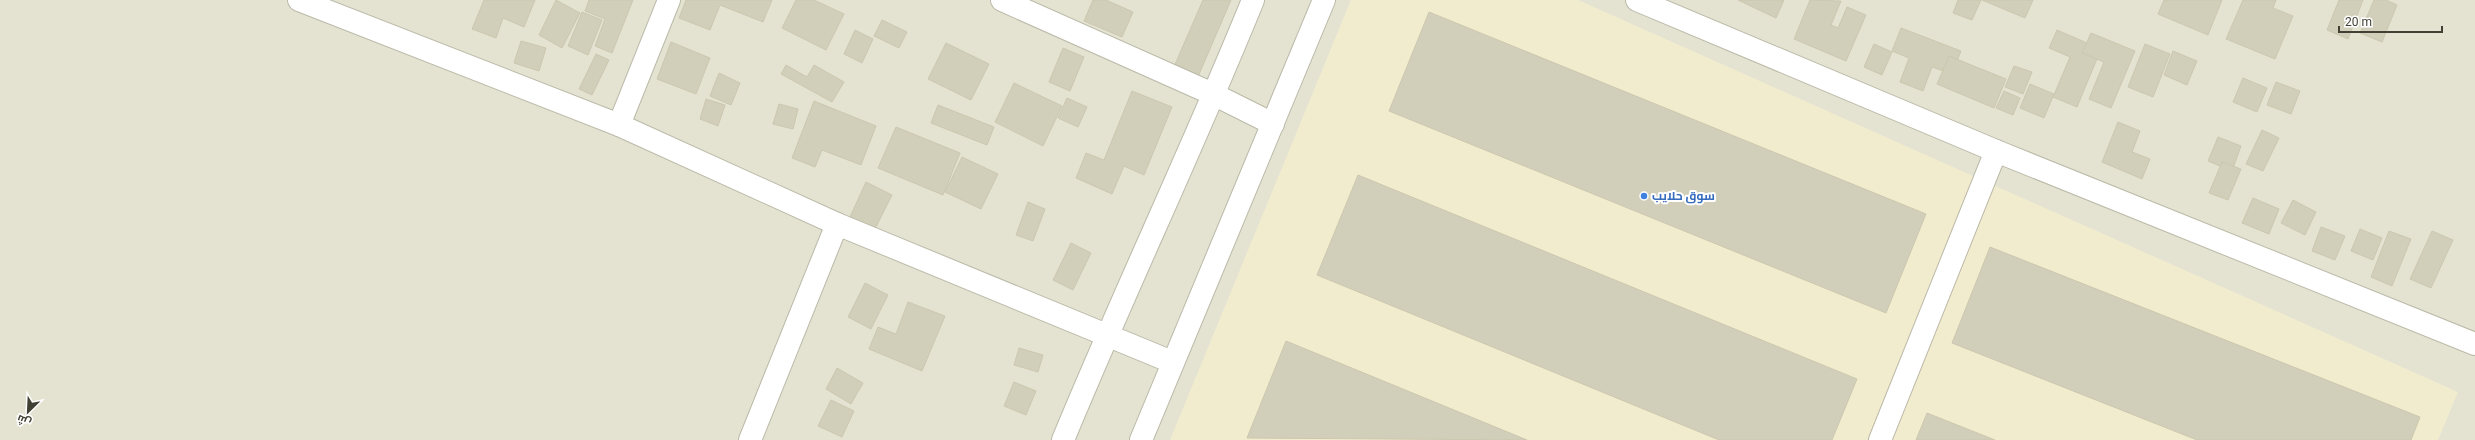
<svg xmlns="http://www.w3.org/2000/svg" width="2475" height="440" viewBox="0 0 2475 440" font-family="Roboto,Cairo,sans-serif">
	<style>
		.residential { fill: #e4e3d2 }
		.commercial { fill: #f2eccf }
		.building { fill: #d1ceba; stroke: #ccc7ae }
		.lines { fill: none; stroke-linecap: round; stroke-linejoin: round }
		.minor-casing { stroke: #bbb9a7; stroke-width: 24 }
		.minor { stroke: #fff; stroke-width: 22 }
		.shop-dot { fill: #3f7fe0; stroke: #fff; stroke-width: 1.5 }
		.labels { text-anchor: middle; stroke-width: 4; stroke-linejoin: round; paint-order: stroke }
		.shop-label { font-size: 12px; font-weight: bold; fill: #366cbe; stroke: #fff; text-anchor: start }
	</style>
	<rect width="100%" height="100%" fill="#f1f0e4"/>
	<rect class="residential" x="0" y="0" width="2475" height="440"/>
	<path class="commercial" d="M1351 0H1578L2458 392 2438 440H1170Z"/>
	<g class="building">
		<path d="M484 0H535L524 27 503 18 496 38 472 29Z"/>
		<path d="M556 0 580 13 562 48 539 35Z"/>
		<path d="M589 0H633L612 53 595 46 605 19 585 11Z"/>
		<path d="M686 0H772L763 22 720 5 710 30 679 18Z"/>
		<path d="M796 0H814L844 14 826 50 782 28Z"/>
		<path d="M1093 0H1106L1133 12 1122 37 1084 21Z"/>
		<path d="M1203 0H1231L1197 79 1173 69Z"/>
		<path d="M1738 0H1784L1776 18Z"/>
		<path d="M1810 0 1841 1 1831 25 1838 28 1847 7 1866 15 1846 61 1794 39Z"/>
		<path d="M1958 0H1981L1972 20 1953 13Z"/>
		<path d="M1982 0H2033L2025 18Z"/>
		<path d="M2164 0H2222L2208 35 2158 14Z"/>
		<path d="M2243 0H2276L2273 8 2293 16 2275 59 2226 39Z"/>
		<path d="M2339 0H2363L2348 39 2327 30Z"/>
		<path d="M2374 0H2386L2397 5 2382 42 2360 33Z"/>
		<path d="M582 12 602 20 588 55 568 46Z"/>
		<path d="M1429 12 1926 214 1886 313 1389 111Z"/>
		<path d="M882 20 907 32 899 48 874 36Z"/>
		<path d="M1901 28 1961 51 1952 74 1932 67 1923 91 1900 82 1909 58 1892 51Z"/>
		<path d="M855 30 873 39 862 63 844 54Z"/>
		<path d="M2057 30 2101 49 2077 107 2053 97 2070 57 2049 48Z"/>
		<path d="M2091 33 2135 51 2111 108 2089 99 2104 62 2082 53Z"/>
		<path d="M521 41 546 48 539 71 514 63Z"/>
		<path d="M671 42 710 58 696 94 657 79Z"/>
		<path d="M946 43 989 64 971 100 928 79Z"/>
		<path d="M1874 44 1892 52 1882 75 1864 67Z"/>
		<path d="M2145 44 2170 54 2153 97 2128 87Z"/>
		<path d="M1063 48 1084 57 1070 91 1049 82Z"/>
		<path d="M2173 51 2197 61 2187 85 2164 75Z"/>
		<path d="M596 54 609 60 592 95 579 89Z"/>
		<path d="M1949 56 2006 79 1994 108 1937 84Z"/>
		<path d="M786 65 807 77 814 65 844 82 832 102 781 74Z"/>
		<path d="M2014 66 2032 72 2023 94 2005 87Z"/>
		<path d="M719 73 740 83 731 105 710 96Z"/>
		<path d="M2243 78 2267 88 2257 112 2233 102Z"/>
		<path d="M2276 82 2300 91 2291 114 2267 105Z"/>
		<path d="M1014 83 1062 106 1043 146 995 122Z"/>
		<path d="M2030 84 2054 94 2044 118 2020 108Z"/>
		<path d="M1132 91 1172 107 1144 175 1124 166 1112 194 1076 178 1086 153 1104 160Z"/>
		<path d="M2004 91 2020 98 2013 115 1996 108Z"/>
		<path d="M1067 98 1087 107 1078 127 1058 118Z"/>
		<path d="M706 99 725 105 718 126 700 119Z"/>
		<path d="M814 101 876 126 861 165 822 150 815 167 792 158Z"/>
		<path d="M779 104 798 109 793 129 773 124Z"/>
		<path d="M938 105 994 127 987 145 931 123Z"/>
		<path d="M2118 122 2140 131 2132 152 2150 159 2142 179 2102 162Z"/>
		<path d="M896 127 960 153 943 195 878 168Z"/>
		<path d="M2262 130 2279 138 2263 171 2246 164Z"/>
		<path d="M2218 137 2241 146 2232 171 2208 161Z"/>
		<path d="M962 157 998 174 981 209 945 192Z"/>
		<path d="M2222 162 2241 169 2228 200 2209 193Z"/>
		<path d="M1358 175 1857 379 1832 440H1719L1317 275Z"/>
		<path d="M866 182 892 195 875 229 850 217Z"/>
		<path d="M2253 198 2279 209 2269 234 2242 223Z"/>
		<path d="M2293 200 2316 212 2305 235 2281 223Z"/>
		<path d="M1028 202 1045 209 1033 241 1016 235Z"/>
		<path d="M2321 227 2345 236 2335 260 2312 251Z"/>
		<path d="M2360 229 2382 238 2373 260 2351 251Z"/>
		<path d="M2389 231 2411 239 2392 286 2371 277Z"/>
		<path d="M2432 231 2453 240 2431 288 2410 279Z"/>
		<path d="M1071 243 1091 253 1073 290 1053 280Z"/>
		<path d="M1990 247 2420 417 2411 440H2197L1952 343Z"/>
		<path d="M865 283 888 295 871 329 848 317Z"/>
		<path d="M908 302 945 316 922 371 869 349 878 327 896 334Z"/>
		<path d="M1286 341 1527 440 1247 438Z"/>
		<path d="M1019 348 1043 355 1038 372 1014 365Z"/>
		<path d="M837 368 863 383 851 404 826 389Z"/>
		<path d="M1014 382 1036 391 1026 415 1004 406Z"/>
		<path d="M831 400 854 411 842 437 818 426Z"/>
		<path d="M1927 413 1995 440H1916Z"/>
	</g>
	<g class="lines">
		<defs>
			<g id="minor">
				<path d="M299 0 619 125 837 224 1172 362"/>
				<path d="M1002 0 1215 95 1273 124"/>
				<path d="M1637 0 1996 151 2475 344"/>
				<path d="M619 125 669 0"/>
				<path d="M750 440 837 224"/>
				<path d="M1063 440C1124 292 1193 148 1253 0"/>
				<path d="M1141 440 1324 0"/>
				<path d="M1880 440 1996 151"/>
			</g>
		</defs>
		<use href="#minor" class="minor-casing"/>
		<use href="#minor" class="minor"/>
	</g>
	<circle class="shop-dot" cx="1644" cy="196" r="4"/>
	<g class="labels">
		<g class="shop-label">
			<text x="1652" y="200">سوق حلايب</text>
		</g>
	</g>
	<g transform="translate(28 412) rotate(204)" stroke="#ffffff" stroke-width="3" paint-order="stroke">
	<path d="M0-3L7 15L0 10L-7 15Z" fill="#424034"/>
	<text y="-6" font-size="11" font-weight="bold" text-anchor="middle" fill="#424034">ش</text>
	</g>
	<path d="M2339 26v6h103v-6" fill="none" stroke="#424034" stroke-width="2"/>
	<text x="2345" y="26" font-size="12" fill="#424034" stroke="#ffffff" stroke-width="3" paint-order="stroke">20 m</text>
</svg>
